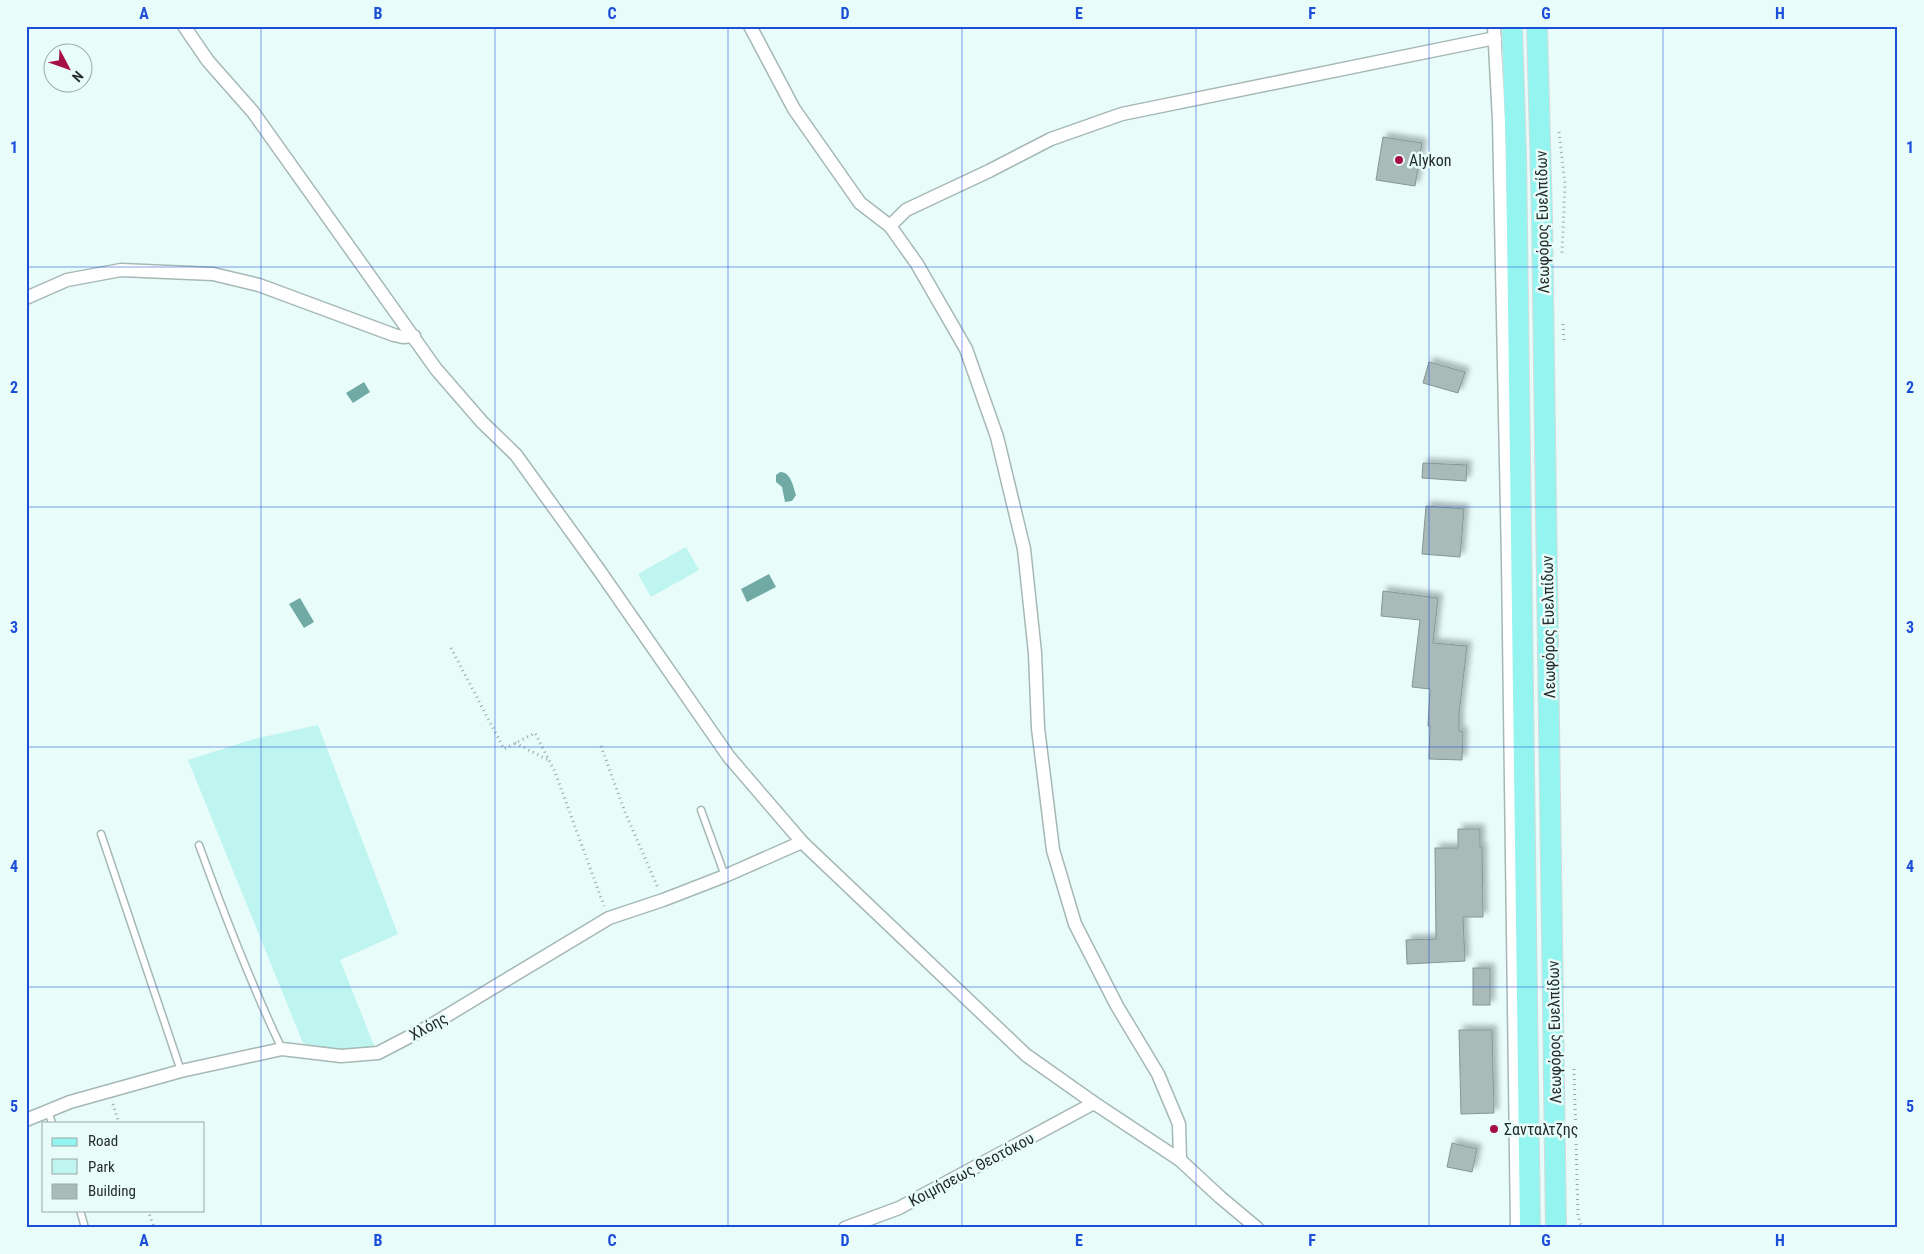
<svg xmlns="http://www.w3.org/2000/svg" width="1924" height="1254" viewBox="0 0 1924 1254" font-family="'Roboto Condensed',sans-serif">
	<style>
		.green { fill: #bff5f0 }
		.water { fill: #71aaa5 }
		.building { fill: #a8bbb9; stroke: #849795; filter: url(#shadow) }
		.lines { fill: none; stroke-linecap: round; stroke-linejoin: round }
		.lane-casing { stroke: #a5b8b6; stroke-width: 9 }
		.street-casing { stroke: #a5b8b6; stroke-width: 15 }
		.primary-casing { stroke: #d8d9d9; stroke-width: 22 }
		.path { stroke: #9aa9a8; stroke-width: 3; stroke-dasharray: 1 4; stroke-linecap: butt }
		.lane { stroke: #fff; stroke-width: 6 }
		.street { stroke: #fff; stroke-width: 12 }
		.primary { stroke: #94f5f0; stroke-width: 20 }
		.grid { fill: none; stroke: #1d4ed8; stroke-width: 1; stroke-opacity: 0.55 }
		.poi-dot { fill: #a60f44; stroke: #e8fcfa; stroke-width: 2 }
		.labels { text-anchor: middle; stroke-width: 5; stroke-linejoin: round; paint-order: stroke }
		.poi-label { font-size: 16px; fill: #252c2b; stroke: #e8fcfa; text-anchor: start }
		.street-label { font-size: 16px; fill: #252c2b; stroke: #e8fcfa }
		.neatline { fill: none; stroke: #1d4ed8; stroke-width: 2 }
		.grid-label { font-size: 16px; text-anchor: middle; font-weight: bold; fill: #1d4ed8 }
	</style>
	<defs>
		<filter id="shadow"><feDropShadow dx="4.5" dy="-4.5" stdDeviation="2.5" flood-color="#0004"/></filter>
	</defs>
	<rect width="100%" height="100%" fill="#e8fcfa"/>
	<g class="green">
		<path d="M686 547 699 570 651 597 638 574Z"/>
		<path d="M318 725 398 934 340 960 375 1048 324 1051 303 1043 188 760 254 739Z"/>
	</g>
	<g class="water">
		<path d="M364 382 370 392 353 403 346 393Z"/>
		<path d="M780 472C791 472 793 486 796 495L792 501 785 502 782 487 776 482V475Z"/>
		<path d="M769 574 776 587 747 602 741 589Z"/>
		<path d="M300 598 314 622 304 628 289 604Z"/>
	</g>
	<g class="building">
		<path d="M1383 137 1422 143 1415 186 1376 180Z"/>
		<path d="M1429 362 1465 372 1458 393 1423 383Z"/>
		<path d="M1423 463 1467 465 1466 481 1422 478Z"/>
		<path d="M1426 506 1464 509 1460 557 1422 554Z"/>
		<path d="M1383 591 1438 598 1433 643 1467 646 1459 714V731L1463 732 1462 760 1429 759 1430 726H1428L1430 689 1412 687 1420 620 1381 616Z"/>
		<path d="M1458 829H1480V847H1482L1483 917H1463L1465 961 1407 964 1406 940 1436 939 1435 848H1458Z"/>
		<rect x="1473" y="968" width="17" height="37"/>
		<path d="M1459 1030H1492L1494 1113 1461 1114Z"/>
		<path d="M1452 1143 1477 1149 1472 1172 1447 1167Z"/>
	</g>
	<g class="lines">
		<defs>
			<g id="lane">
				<path d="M701 810 725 876"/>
				<path d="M101 834 181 1071"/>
				<path d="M199 845C224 914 250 982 282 1049"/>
				<path d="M48 1111 52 1123"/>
				<path d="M80 1210 85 1228"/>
			</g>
			<g id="street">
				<path d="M184 26 208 61 253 112 436 369 482 422 516 455 599 570 729 757 802 842 1026 1055 1094 1103 1180 1160 1220 1197 1257 1228"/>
				<path d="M750 26 794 109 860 203 890 226 917 264 966 349 997 437 1024 549 1035 653 1038 728 1053 850 1075 924 1117 1006 1158 1074 1179 1124 1180 1160"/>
				<path d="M1494 26 1499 120 1508 560 1517 1228"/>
				<path d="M890 226 906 210 989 171 1051 139 1122 114 1495 38"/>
				<path d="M26 298 67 280 121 270 213 274 259 285 394 335 403 337 414 336"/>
				<path d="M26 1120 70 1102 181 1071 282 1049 341 1056 378 1053 428 1027 609 918 663 900 725 876 802 842"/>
				<path d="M845 1228 899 1208 1094 1103"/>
			</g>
			<g id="primary">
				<path d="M1512 26 1516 153 1530 1228"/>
				<path d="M1537 26 1542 217 1556 1228"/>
			</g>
		</defs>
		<use href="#lane" class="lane-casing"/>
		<use href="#street" class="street-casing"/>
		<use href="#primary" class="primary-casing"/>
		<g class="path">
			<path d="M1559 132 1565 184 1562 253"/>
			<path d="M1563 324 1564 343"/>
			<path d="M451 648 504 749 535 733 555 772 604 906"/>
			<path d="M515 743 548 760"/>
			<path d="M601 746 625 812 658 888"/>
			<path d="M1574 1069 1578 1216 1582 1228"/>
			<path d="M113 1104 119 1123"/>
			<path d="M148 1210 154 1228"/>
		</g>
		<use href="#lane" class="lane"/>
		<use href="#street" class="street"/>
		<use href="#primary" class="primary"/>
	</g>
	<path class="grid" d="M261 26V1228M495 26V1228M728 26V1228M962 26V1228M1196 26V1228M1429 26V1228M1663 26V1228M26 267H1898M26 507H1898M26 747H1898M26 987H1898"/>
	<g class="poi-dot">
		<circle cx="1399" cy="160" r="5"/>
		<circle cx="1494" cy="1129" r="5"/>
	</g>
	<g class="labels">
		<g class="poi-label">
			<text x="1409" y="166">Alykon</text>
			<text x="1504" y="1135">Σανταλτζης</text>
		</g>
		<g class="street-label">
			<text transform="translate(1542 222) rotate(-91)" y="6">Λεωφόρος Ευελπίδων</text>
			<text transform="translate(1548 627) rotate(-91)" y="6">Λεωφόρος Ευελπίδων</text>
			<text transform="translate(428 1026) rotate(-29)" y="6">Χλόης</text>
			<text transform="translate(1554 1032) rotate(-91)" y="6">Λεωφόρος Ευελπίδων</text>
			<text transform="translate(971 1169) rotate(-28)" y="6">Κοιμήσεως Θεοτόκου</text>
		</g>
	</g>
	<rect width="1924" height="1254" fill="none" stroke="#e8fcfa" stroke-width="55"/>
	<rect x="42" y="1122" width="162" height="90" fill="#e8fcfa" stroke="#9aa9a7"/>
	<rect x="52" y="1138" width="25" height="8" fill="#94f5f0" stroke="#9aa9a7"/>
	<text x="88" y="1146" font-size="15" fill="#252c2b">Road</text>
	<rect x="52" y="1159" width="25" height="15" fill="#bff5f0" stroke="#9aa9a7"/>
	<text x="88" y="1172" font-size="15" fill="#252c2b">Park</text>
	<rect x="52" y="1184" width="25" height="15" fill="#a8bbb9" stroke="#9aa9a7"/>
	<text x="88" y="1196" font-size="15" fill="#252c2b">Building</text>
	<g transform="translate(68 68) rotate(131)"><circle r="24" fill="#e8fcfa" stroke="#9aa9a7"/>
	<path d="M0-4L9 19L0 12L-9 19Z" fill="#a60f44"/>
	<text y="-8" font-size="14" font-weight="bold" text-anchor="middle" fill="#252c2b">N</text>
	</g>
	<rect x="28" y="28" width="1868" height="1198" class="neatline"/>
	<g class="grid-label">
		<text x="144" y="19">A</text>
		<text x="378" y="19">B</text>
		<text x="612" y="19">C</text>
		<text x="845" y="19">D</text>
		<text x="1079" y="19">E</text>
		<text x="1312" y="19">F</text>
		<text x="1546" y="19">G</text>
		<text x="1780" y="19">H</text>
		<text x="14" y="153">1</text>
		<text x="1910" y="153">1</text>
		<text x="14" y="393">2</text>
		<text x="1910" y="393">2</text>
		<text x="14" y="633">3</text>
		<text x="1910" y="633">3</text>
		<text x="14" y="872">4</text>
		<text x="1910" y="872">4</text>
		<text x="14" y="1112">5</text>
		<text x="1910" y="1112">5</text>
		<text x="144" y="1246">A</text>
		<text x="378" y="1246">B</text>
		<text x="612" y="1246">C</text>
		<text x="845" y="1246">D</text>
		<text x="1079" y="1246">E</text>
		<text x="1312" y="1246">F</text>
		<text x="1546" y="1246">G</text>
		<text x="1780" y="1246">H</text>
	</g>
</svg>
